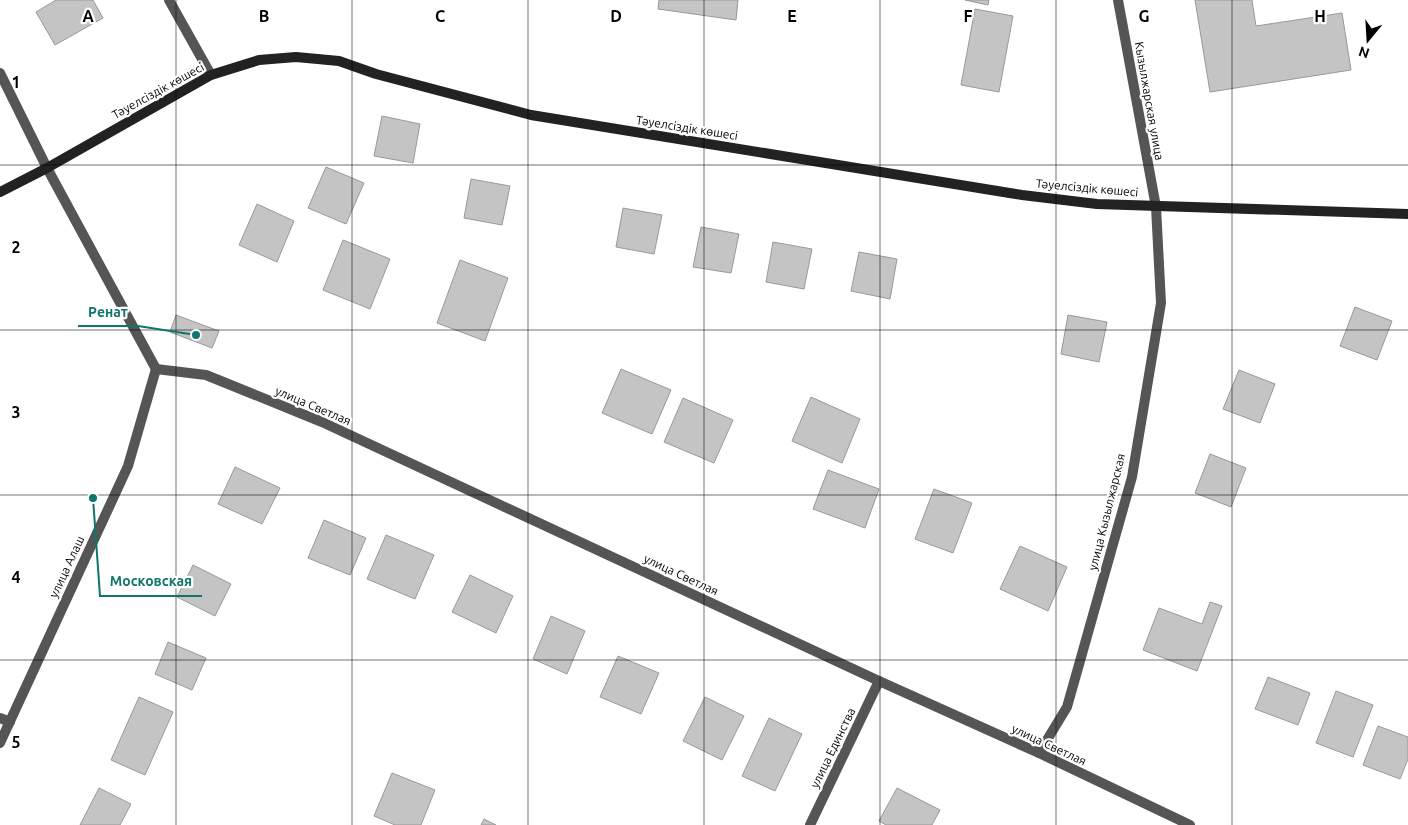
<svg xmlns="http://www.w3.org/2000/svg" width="1408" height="825" viewBox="0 0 1408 825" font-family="Ubuntu,sans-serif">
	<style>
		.building { fill: #c4c4c4; stroke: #999 }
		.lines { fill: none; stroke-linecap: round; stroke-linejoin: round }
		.service { stroke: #555; stroke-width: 10 }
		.minor { stroke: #555; stroke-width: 10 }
		.tertiary { stroke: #555; stroke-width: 10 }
		.secondary { stroke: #222; stroke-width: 10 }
		.grid { fill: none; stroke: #000; stroke-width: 1; stroke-opacity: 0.55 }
		.labels { text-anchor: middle; stroke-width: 4.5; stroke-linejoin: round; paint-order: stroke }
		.street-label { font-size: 12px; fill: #000; stroke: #fff }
		.grid-label { font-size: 16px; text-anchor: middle; font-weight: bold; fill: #000; stroke: #fff; stroke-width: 4.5; stroke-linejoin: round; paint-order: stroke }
		.leader { fill: none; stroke: #0f766e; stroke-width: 2 }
		.callout-dot { fill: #0f766e; stroke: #fff; stroke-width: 2 }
		.callout-label { font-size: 14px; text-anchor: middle; font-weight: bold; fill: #0f766e; stroke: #fff; stroke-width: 4.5; stroke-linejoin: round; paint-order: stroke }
	</style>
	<rect width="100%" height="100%" fill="#fff"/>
	<g class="building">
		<path d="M56 0H93L103 18 55 45 36 12Z"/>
		<path d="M659 0H738L736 20 658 9Z"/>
		<path d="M965 0H989L988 5Z"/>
		<path d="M1195 0H1252L1256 26 1342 13 1351 70 1210 92Z"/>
		<path d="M975 9 1013 16 999 92 961 85Z"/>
		<path d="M382 116 420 124 413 163 374 156Z"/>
		<path d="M326 167 364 183 346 224 308 208Z"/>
		<path d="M471 179 510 186 502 225 464 218Z"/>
		<path d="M257 204 294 221 277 262 239 245Z"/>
		<path d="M623 208 662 215 654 254 616 247Z"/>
		<path d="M701 227 739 234 731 273 693 267Z"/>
		<path d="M343 240 390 259 370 309 323 290Z"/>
		<path d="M773 242 812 249 804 289 766 282Z"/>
		<path d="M859 252 897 259 890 299 851 291Z"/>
		<path d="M460 260 508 278 485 341 437 323Z"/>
		<path d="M1355 307 1392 321 1377 360 1340 346Z"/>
		<path d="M176 315 219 331 212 348 170 332Z"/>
		<path d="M1068 315 1107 322 1099 362 1061 354Z"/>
		<path d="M621 369 671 390 652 434 602 413Z"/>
		<path d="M1239 370 1275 384 1260 423 1223 409Z"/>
		<path d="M811 397 860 419 842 463 792 441Z"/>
		<path d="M683 398 733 420 714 463 664 442Z"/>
		<path d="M1210 454 1246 468 1231 507 1195 493Z"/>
		<path d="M235 467 280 488 262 524 218 504Z"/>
		<path d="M828 470 879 489 865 528 813 509Z"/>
		<path d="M934 489 972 503 953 553 915 539Z"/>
		<path d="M324 520 366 538 350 575 308 558Z"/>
		<path d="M386 535 434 555 415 599 367 579Z"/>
		<path d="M1020 546 1067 567 1048 611 1000 589Z"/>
		<path d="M193 565 231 584 215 616 177 597Z"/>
		<path d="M470 575 513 596 496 633 452 612Z"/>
		<path d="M1210 602 1222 606 1197 671 1143 650 1159 608 1202 624Z"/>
		<path d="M551 616 585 631 567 674 533 659Z"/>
		<path d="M168 642 206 658 192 690 155 674Z"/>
		<path d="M618 656 659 673 641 714 600 697Z"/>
		<path d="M1268 677 1310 693 1298 725 1255 709Z"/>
		<path d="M1336 691 1373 705 1353 757 1316 743Z"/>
		<path d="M139 697 173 712 145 775 111 760Z"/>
		<path d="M705 697 744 716 722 760 683 741Z"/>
		<path d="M769 718 802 734 775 791 742 776Z"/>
		<path d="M1378 726 1408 737V759L1400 779 1363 765Z"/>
		<path d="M392 773 435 790 421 825H395L374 816Z"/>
		<path d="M99 788 131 804 120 825H80Z"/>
		<path d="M897 788 940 810 932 825H886L879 821Z"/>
		<path d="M484 819 496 825H481Z"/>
	</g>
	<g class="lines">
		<path class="service" d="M0 718 10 722"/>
		<g class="minor">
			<path d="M169 0 211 75"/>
			<path d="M47 168 156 369"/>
			<path d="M156 369 206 375 322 422 879 681 1039 753 1190 825"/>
			<path d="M0 743 128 466 156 369"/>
			<path d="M1039 753 1067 707 1132 477 1161 303 1156 207"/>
			<path d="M810 825 879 681"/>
		</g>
		<g class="tertiary">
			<path d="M1118 0 1156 207"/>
			<path d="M0 73 47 168"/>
		</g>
		<path class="secondary" d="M0 192 47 168 211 75 259 60 296 57 339 61 376 74 531 115 1022 195 1097 204 1408 214"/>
	</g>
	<path class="grid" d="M176 0V825M352 0V825M528 0V825M704 0V825M880 0V825M1056 0V825M1232 0V825M0 165H1408M0 330H1408M0 495H1408M0 660H1408"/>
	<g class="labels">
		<g class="street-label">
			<text transform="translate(158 91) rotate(-29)" y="4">Тәуелсіздік көшесі</text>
			<text transform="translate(1149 101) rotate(80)" y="4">Кызылжарская улица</text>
			<text transform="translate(687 128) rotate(9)" y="4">Тәуелсіздік көшесі</text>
			<text transform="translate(1087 188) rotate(5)" y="4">Тәуелсіздік көшесі</text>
			<text transform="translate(313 406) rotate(23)" y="4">улица Светлая</text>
			<text transform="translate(1107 512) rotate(-76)" y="4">улица Кызылжарская</text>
			<text transform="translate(67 567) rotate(-65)" y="4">улица Алаш</text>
			<text transform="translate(681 575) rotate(25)" y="4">улица Светлая</text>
			<text transform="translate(1049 745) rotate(25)" y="4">улица Светлая</text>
			<text transform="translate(833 748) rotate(-64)" y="4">улица Единства</text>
		</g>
	</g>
	<g class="grid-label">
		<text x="88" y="22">A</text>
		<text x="264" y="22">B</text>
		<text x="440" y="22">C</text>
		<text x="616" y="22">D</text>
		<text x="792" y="22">E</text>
		<text x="968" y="22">F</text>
		<text x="1144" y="22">G</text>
		<text x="1320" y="22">H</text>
		<text x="16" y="88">1</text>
		<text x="16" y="253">2</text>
		<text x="16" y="418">3</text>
		<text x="16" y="583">4</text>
		<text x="16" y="748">5</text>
	</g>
	<path class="leader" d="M196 335L138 326H78M93 498L100 596H202"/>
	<g class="callout-dot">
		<circle cx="196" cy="335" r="5"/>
		<circle cx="93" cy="498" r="5"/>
	</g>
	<g class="callout-label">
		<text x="108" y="317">Ренат</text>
		<text x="151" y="586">Московская</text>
	</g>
	<g transform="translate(1368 40) rotate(198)" stroke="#ffffff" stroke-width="4" paint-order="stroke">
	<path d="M0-4L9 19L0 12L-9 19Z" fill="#000000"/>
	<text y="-8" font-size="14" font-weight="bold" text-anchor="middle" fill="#000000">N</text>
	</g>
</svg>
